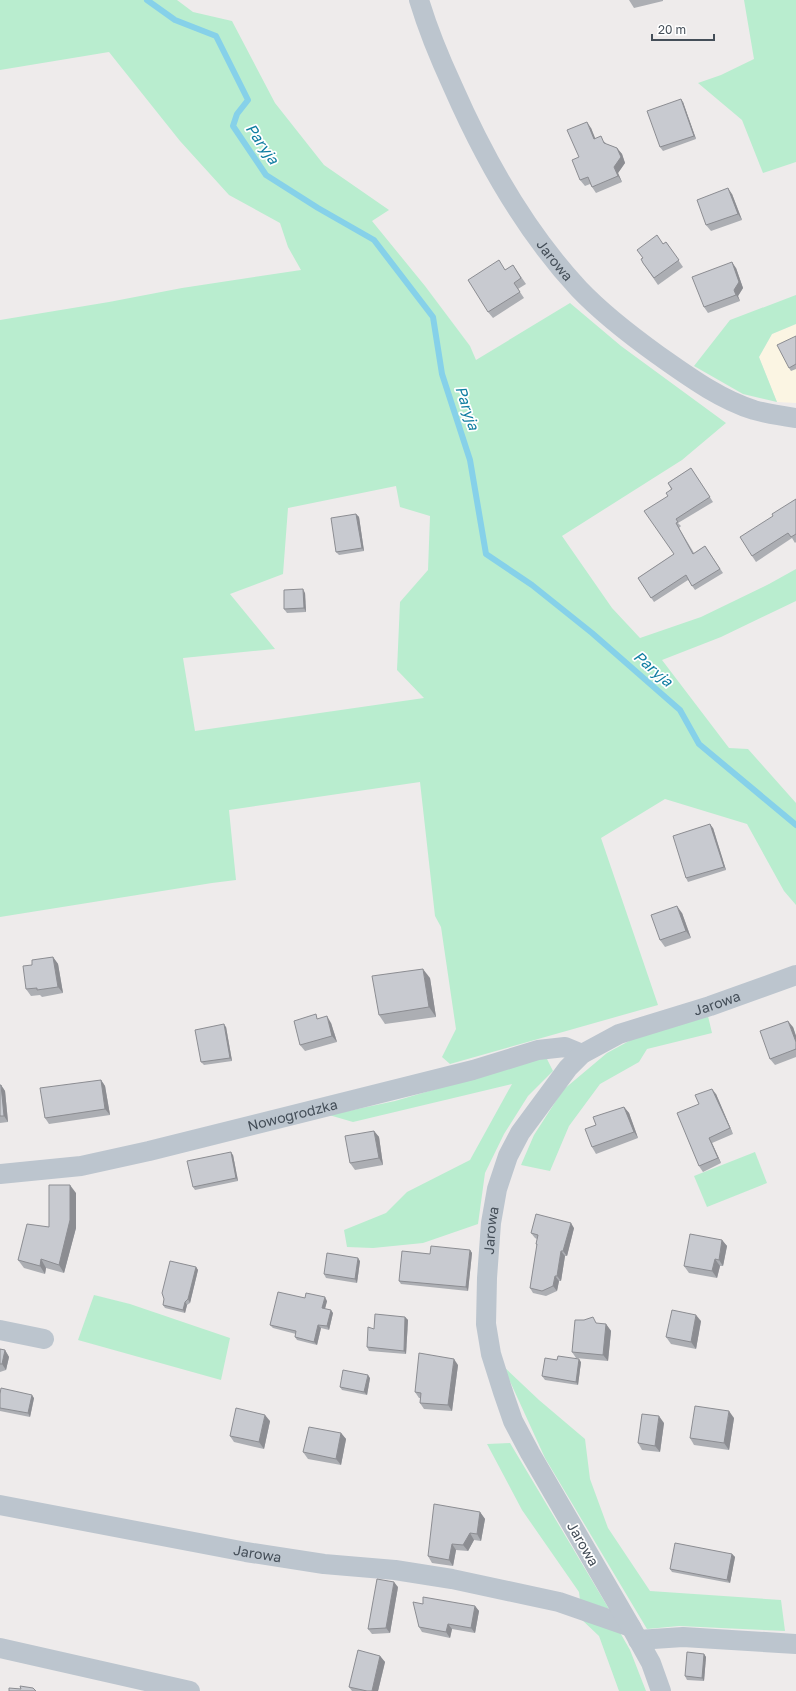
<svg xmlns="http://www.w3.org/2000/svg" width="796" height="1691" viewBox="0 0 796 1691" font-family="'Golos Text',sans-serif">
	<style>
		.commercial { fill: #fbf5e3 }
		.green { fill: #b9edcf; fill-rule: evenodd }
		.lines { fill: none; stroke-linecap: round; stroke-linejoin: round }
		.stream { stroke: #86d1e9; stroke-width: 6 }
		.minor { stroke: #bcc5ce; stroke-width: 20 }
		.wall { fill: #acaeb3 }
		.shaded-wall { fill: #8c8d92 }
		.building { fill: #c8cad0; stroke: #8c8d92 }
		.labels { text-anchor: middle; stroke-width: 3.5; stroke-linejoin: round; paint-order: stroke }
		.street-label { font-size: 14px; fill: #444e58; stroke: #fff }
		.water-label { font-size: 15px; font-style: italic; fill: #0f7da1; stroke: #fff }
	</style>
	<rect width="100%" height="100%" fill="#eeebeb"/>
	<path class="commercial" d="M796 324V403L777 402 759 357 772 334Z"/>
	<g class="green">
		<path d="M0 0H177L193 12 232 21 275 103 324 165 389 210 372 221 425 286 470 346 476 360 570 303 621 346 726 423 682 460 562 536 612 608 640 638 701 617 769 584 796 569V601L721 637 662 660 729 748 748 749 796 803V905L784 891 747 824 665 799 601 838 658 1005 450 1064 442 1057 456 1029 441 927 435 916 420 782 229 810 236 880 212 883 0 917V320L109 302 182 288 301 270 288 247 280 223 229 195 180 141 109 52 0 70ZM396 486 400 507 430 516 428 570 400 602 397 670 424 698 195 731 183 658 275 649 230 594 283 574 288 508Z"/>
		<path d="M744 0H796V162L763 173 742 120 698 83 721 75 754 59Z"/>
		<path d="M796 295V324L772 334 759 357 777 402 743 394 694 366 730 320Z"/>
		<path d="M708 1016 712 1033 647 1049 639 1062 600 1084 569 1126 550 1171 521 1165 534 1135 563 1090 607 1053 640 1035Z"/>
		<path d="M546 1057 553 1071 528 1096 504 1134 485 1173 478 1224 423 1243 373 1248 347 1247 344 1230 386 1213 407 1192 470 1160 512 1084 353 1122 329 1115 395 1101Z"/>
		<path d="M755 1152 767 1183 707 1207 694 1176Z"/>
		<path d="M94 1295 130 1304 230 1338 221 1380 78 1340Z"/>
		<path d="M503 1366 539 1400 585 1439 590 1479 608 1528 650 1591 781 1600 785 1631 679 1626 647 1629 545 1458Z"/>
		<path d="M510 1443 609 1609 580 1600 579 1592 522 1510 487 1444Z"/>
		<path d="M579 1617 618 1629 630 1650 646 1691H619L599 1636Z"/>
	</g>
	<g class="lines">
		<path class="stream" d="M147 0 175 20 216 36 248 100 237 114 233 126 266 175 318 208 374 240 433 317 442 374 470 460 486 554 532 585 592 633 680 710 699 744 796 825"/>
		<g class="minor">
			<path id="s1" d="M419 0C428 30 440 59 453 87 485 160 525 231 579 289 600 311 633 337 658 355 688 376 719 399 754 410 768 414 782 416 796 418"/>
			<path id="s2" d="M0 1174 81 1166 149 1151 473 1070 538 1050 565 1047 582 1054"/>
			<path d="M0 1330 44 1339"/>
			<path id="s3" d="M0 1505 246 1552 324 1564 395 1570 452 1579 559 1602 631 1627"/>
			<path d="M638 1640 683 1637 796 1644"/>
			<path d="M0 1648 190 1691"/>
			<path id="s4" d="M661 1691 651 1663 631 1627 530 1453 513 1421 503 1392 491 1354 486 1324 487 1278 491 1223 497 1189 508 1156 520 1133 568 1068 582 1054 619 1034 710 1006 796 975"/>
		</g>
	</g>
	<g class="wall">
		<path d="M629 0H663V1L634 8Z"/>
		<path d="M683 102 696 139 663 151 660 147Z"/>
		<path d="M591 128 595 139 605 142 606 144 617 148 622 154 625 163 618 173 622 182 596 193 590 184 585 186 580 180 579 157Z"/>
		<path d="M732 194 742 220 711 231 706 225Z"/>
		<path d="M666 242 683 267 658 285 643 263V258Z"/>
		<path d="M513 265 526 284 518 289 524 298 493 318 488 312 505 270Z"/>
		<path d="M736 268 743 288 738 296 740 301 708 313 704 307Z"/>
		<path d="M796 336V369L791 371 789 368Z"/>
		<path d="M691 468 713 502 678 523 681 526 679 528 694 553 705 546 723 573 695 590 688 580 654 602 638 578 674 554 668 496 671 489 668 483Z"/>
		<path d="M796 499V542L795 543 792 538 756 562 752 556 773 516Z"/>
		<path d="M356 514 359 517 364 551 339 555 336 552Z"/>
		<path d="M305 593 306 612 287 613 284 609Z"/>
		<path d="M713 828 726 870 688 882 686 878Z"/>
		<path d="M682 913 691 938 665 947 660 940Z"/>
		<path d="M53 957 58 964 63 993 42 997 40 995 31 996 26 989 32 965Z"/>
		<path d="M430 978 436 1017 385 1024 379 1015Z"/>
		<path d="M331 1023 337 1042 305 1051 300 1045Z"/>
		<path d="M226 1027 232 1061 204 1065 201 1062Z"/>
		<path d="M793 1027 796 1036V1057L775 1065 770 1059Z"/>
		<path d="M101 1080 105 1086 110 1115 49 1124 45 1118Z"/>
		<path d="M0 1085H1L5 1091 8 1122 0 1123Z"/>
		<path d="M716 1094 733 1134 712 1143 721 1163 703 1172 699 1166V1104Z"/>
		<path d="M624 1107 629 1113 638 1138 596 1154 592 1147 596 1125Z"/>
		<path d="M374 1131 379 1137 383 1165 355 1170 350 1163Z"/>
		<path d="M233 1155 238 1181 195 1190 193 1187Z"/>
		<path d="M76 1193V1228L64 1273 46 1268 45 1274 24 1268 18 1260 49 1227Z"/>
		<path d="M574 1228 567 1256H565L561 1281H559L557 1291 546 1296 533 1293 530 1288 537 1246 536 1244 537 1239 535 1238 531 1233Z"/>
		<path d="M722 1240 727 1246 723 1266H720L717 1278 689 1273 684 1266Z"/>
		<path d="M470 1250 472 1253 468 1291 401 1284 399 1281 430 1254Z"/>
		<path d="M360 1261 357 1283 326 1278 324 1274Z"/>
		<path d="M196 1267 198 1270 190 1303 187 1305 185 1313 165 1308 163 1305Z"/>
		<path d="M305 1298 327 1301 325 1309 333 1313 329 1330 321 1328 317 1345 297 1340 295 1337 296 1334 273 1328 270 1325Z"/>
		<path d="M405 1317 408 1320 406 1354 369 1351 367 1347 374 1329Z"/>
		<path d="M701 1321 696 1349 671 1344 666 1337Z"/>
		<path d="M598 1324H606L611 1331 608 1361 576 1358 572 1352Z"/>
		<path d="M0 1349 5 1350 9 1357 6 1370 0 1372Z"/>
		<path d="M557 1360 581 1362 578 1385 545 1380 542 1376Z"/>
		<path d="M458 1365 452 1411 424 1409 420 1403V1398H419L415 1392Z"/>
		<path d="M370 1378 367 1395 342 1390 340 1387Z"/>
		<path d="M0 1394 34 1398 30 1417 0 1411Z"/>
		<path d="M734 1418 729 1450 694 1445 690 1438Z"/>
		<path d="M270 1421 264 1449 234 1442 230 1436Z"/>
		<path d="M664 1423 660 1452 642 1450 638 1443Z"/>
		<path d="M341 1433 346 1439 341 1465 308 1459 303 1452Z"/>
		<path d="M480 1512 485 1519 481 1541 474 1540 468 1551 456 1550 453 1566 432 1563 428 1556Z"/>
		<path d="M732 1554 735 1557 730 1583 672 1572 670 1569Z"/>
		<path d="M398 1587 390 1633 372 1634 368 1629Z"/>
		<path d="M423 1604 475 1606 479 1611 475 1633 452 1629 450 1638 422 1632 419 1627Z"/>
		<path d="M704 1654 706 1657 704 1681 687 1680 685 1676Z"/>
		<path d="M380 1656 385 1662 378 1691H352L349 1687Z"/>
	</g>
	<g class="shaded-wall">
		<path d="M681 99 683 102 696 139 694 136Z"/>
		<path d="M587 122 591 128 598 145 594 139Z"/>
		<path d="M617 148 622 154 625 163 618 173 622 182 618 176 614 167Z"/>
		<path d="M728 188 732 194 742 220 738 214Z"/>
		<path d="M732 262 736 268 743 288 738 296 740 301 736 295 734 290Z"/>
		<path d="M356 514 359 517 364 551 362 548Z"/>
		<path d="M303 589 305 593 306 612 304 608Z"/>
		<path d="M710 824 713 828 726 870 724 867Z"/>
		<path d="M677 906 682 913 691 938 686 931Z"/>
		<path d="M53 957 58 964 63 993 58 987Z"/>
		<path d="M423 969 430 978 436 1017 429 1007Z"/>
		<path d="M327 1016 331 1023 337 1042 332 1036Z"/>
		<path d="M788 1021 793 1027 796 1036V1042Z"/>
		<path d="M224 1024 226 1027 232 1061 230 1058Z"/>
		<path d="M101 1080 105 1086 110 1115 105 1109Z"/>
		<path d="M1 1085 5 1091 8 1122 4 1116Z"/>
		<path d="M712 1089 716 1094 733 1134 730 1128Z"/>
		<path d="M624 1107 629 1113 638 1138 634 1132Z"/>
		<path d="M374 1131 379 1137 383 1165 379 1158Z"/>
		<path d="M709 1138 712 1143 721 1163 718 1158Z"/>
		<path d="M231 1152 233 1155 238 1181 236 1178Z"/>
		<path d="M70 1185 76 1193V1228L64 1273 59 1265Z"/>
		<path d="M571 1223 574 1228 567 1256 563 1251Z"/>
		<path d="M722 1240 727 1246 723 1266 719 1260Z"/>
		<path d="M470 1250 472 1253 468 1291 466 1287Z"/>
		<path d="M561 1251 565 1256 561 1281 557 1276Z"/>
		<path d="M358 1258 360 1261 357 1283 355 1279Z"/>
		<path d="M41 1259 46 1268 45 1274 40 1266Z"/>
		<path d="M715 1259 720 1266 717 1278 712 1271Z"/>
		<path d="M196 1267 198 1270 190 1303 188 1299Z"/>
		<path d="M555 1276 559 1281 557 1291 553 1286Z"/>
		<path d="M325 1297 327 1301 324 1312 322 1308Z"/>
		<path d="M185 1302 187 1305 185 1313 183 1310Z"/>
		<path d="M331 1310 333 1313 329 1330 327 1326Z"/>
		<path d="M696 1315 701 1321 696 1349 691 1342Z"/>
		<path d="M405 1317 408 1320 406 1354 404 1351Z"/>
		<path d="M606 1324 611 1331 608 1361 603 1355Z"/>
		<path d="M318 1325 321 1328 317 1345 314 1342Z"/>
		<path d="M5 1350 9 1357 6 1370 2 1364Z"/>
		<path d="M454 1359 458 1365 452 1411 448 1405Z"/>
		<path d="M579 1359 581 1362 578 1385 576 1382Z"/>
		<path d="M368 1375 370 1378 367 1395 364 1392Z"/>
		<path d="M32 1395 34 1398 30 1417 28 1413Z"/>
		<path d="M729 1411 734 1418 729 1450 724 1443Z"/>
		<path d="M265 1415 270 1421 264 1449 259 1442Z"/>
		<path d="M659 1416 664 1423 660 1452 655 1446Z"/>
		<path d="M341 1433 346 1439 341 1465 336 1459Z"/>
		<path d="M480 1512 485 1519 481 1541 477 1534Z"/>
		<path d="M470 1533 474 1540 468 1551 463 1545Z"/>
		<path d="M452 1544 456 1550 453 1566 449 1560Z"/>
		<path d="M732 1554 735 1557 730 1583 727 1580Z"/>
		<path d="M394 1582 398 1587 390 1633 386 1628Z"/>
		<path d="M475 1606 479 1611 475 1633 471 1628Z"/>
		<path d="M448 1624 452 1629 450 1638 446 1632Z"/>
		<path d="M704 1654 706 1657 704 1681 702 1678Z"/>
		<path d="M380 1656 385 1662 378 1691H372Z"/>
	</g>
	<g class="building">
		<path d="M681 99 694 136 660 147 647 111Z"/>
		<path d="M587 122 594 139 601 136 604 143 617 148 621 157 614 167 618 176 592 187 588 177 580 180 572 160 579 157 567 130Z"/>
		<path d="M728 188 738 214 706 225 697 200Z"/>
		<path d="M657 235 663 244 666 242 679 260 654 278 643 263 641 259 643 258 637 250Z"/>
		<path d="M499 260 505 270 513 265 521 278 514 283 520 292 488 312 468 280Z"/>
		<path d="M732 262 739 282 734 290 736 295 704 307 692 277Z"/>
		<path d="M796 336V364L789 368 777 345Z"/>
		<path d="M691 468 710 497 676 519 678 522 676 523 693 554 705 546 720 569 692 586 686 575 651 598 638 578 674 554 644 511 668 496 666 493 672 489 668 483Z"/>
		<path d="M796 499V534L791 537 788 533 752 556 740 537 773 516 772 514Z"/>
		<path d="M356 514 362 548 336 552 331 518Z"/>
		<path d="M303 589 304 608 284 609V590Z"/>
		<path d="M710 824 724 867 686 878 673 836Z"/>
		<path d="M677 906 686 931 660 940 651 915Z"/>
		<path d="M53 957 58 987 37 990V988L26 989 23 966 32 965V960Z"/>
		<path d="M423 969 429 1007 379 1015 372 976Z"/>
		<path d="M316 1014 317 1019 327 1016 332 1036 300 1045 294 1021Z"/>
		<path d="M788 1021 796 1042V1049L770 1059 760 1031Z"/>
		<path d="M224 1024 230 1058 201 1062 195 1030Z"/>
		<path d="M101 1080 105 1109 45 1118 40 1088Z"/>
		<path d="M0 1085H1L4 1116H0Z"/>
		<path d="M712 1089 730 1128 709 1138 718 1158 699 1166 677 1113 699 1104 695 1095Z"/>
		<path d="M624 1107 634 1132 592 1147 585 1129 596 1125 593 1117Z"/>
		<path d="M374 1131 379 1158 350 1163 345 1136Z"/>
		<path d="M231 1152 236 1178 193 1187 187 1161Z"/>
		<path d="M49 1185H70V1220L59 1265 41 1259 40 1266 18 1260 27 1224 49 1227Z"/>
		<path d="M536 1214 571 1223 563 1251H561L557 1276H555L553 1286 542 1291 530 1288 537 1244H536L538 1235 531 1233Z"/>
		<path d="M690 1234 722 1240 719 1260 715 1259 712 1271 684 1266Z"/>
		<path d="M431 1246 470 1250 466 1287 399 1281 402 1251 430 1254Z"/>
		<path d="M327 1253 358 1258 355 1279 324 1274Z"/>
		<path d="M170 1261 196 1267 188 1299 185 1302 183 1310 163 1305 164 1299 162 1293Z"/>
		<path d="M278 1292 305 1298 306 1293 325 1297 322 1308 331 1310 327 1326 318 1325 314 1342 295 1337 296 1331 270 1325Z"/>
		<path d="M672 1310 696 1315 691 1342 666 1337Z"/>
		<path d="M375 1314 405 1317 404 1351 367 1347 368 1327 374 1329Z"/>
		<path d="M593 1317 596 1323 606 1324 603 1355 572 1352 575 1320H584Z"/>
		<path d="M0 1349 5 1350 2 1364H0Z"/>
		<path d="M419 1353 454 1359 448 1405 420 1403 421 1393 415 1392Z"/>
		<path d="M558 1356 579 1359 576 1382 542 1376 545 1358 557 1360Z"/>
		<path d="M343 1370 368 1375 364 1392 340 1387Z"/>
		<path d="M1 1388 32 1395 28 1413 0 1408V1394Z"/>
		<path d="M695 1406 729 1411 724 1443 690 1438Z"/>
		<path d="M236 1408 265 1415 259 1442 230 1436Z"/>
		<path d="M642 1414 659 1416 655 1446 638 1443Z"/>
		<path d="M309 1427 341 1433 336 1459 303 1452Z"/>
		<path d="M434 1504 480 1512 477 1534 470 1533 463 1545 452 1544 449 1560 428 1556Z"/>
		<path d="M675 1543 732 1554 727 1580 670 1569Z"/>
		<path d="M377 1579 394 1582 386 1628 368 1629Z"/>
		<path d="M423 1597 475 1606 471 1628 448 1624 446 1632 419 1627 413 1602 423 1604Z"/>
		<path d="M358 1650 380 1656 372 1691H367L349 1687Z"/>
		<path d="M687 1652 704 1654 702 1678 685 1676Z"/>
		<path d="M20 1686 33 1688 36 1691H9V1688L21 1689Z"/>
	</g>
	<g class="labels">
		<g class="street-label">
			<text dy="5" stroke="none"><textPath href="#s1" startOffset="295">Jarowa</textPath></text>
			<text dy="5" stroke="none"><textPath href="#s4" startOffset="851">Jarowa</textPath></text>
			<text dy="5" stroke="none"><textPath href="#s2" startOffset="299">Nowogrodzka</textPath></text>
			<text dy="5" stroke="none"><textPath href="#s4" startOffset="503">Jarowa</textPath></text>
			<text transform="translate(583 1544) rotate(60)" y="5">Jarowa</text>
			<text dy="5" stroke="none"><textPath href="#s3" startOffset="262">Jarowa</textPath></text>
		</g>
		<g class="water-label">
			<text transform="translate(262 144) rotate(55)" y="5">Paryja</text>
			<text transform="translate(467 408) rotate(72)" y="5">Paryja</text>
			<text transform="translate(653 669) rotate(41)" y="5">Paryja</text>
		</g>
	</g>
	<path d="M652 34v6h62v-6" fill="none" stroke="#444e58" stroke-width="2"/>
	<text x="658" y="34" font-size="12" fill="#444e58" stroke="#ffffff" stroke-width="3" paint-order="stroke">20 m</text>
</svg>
